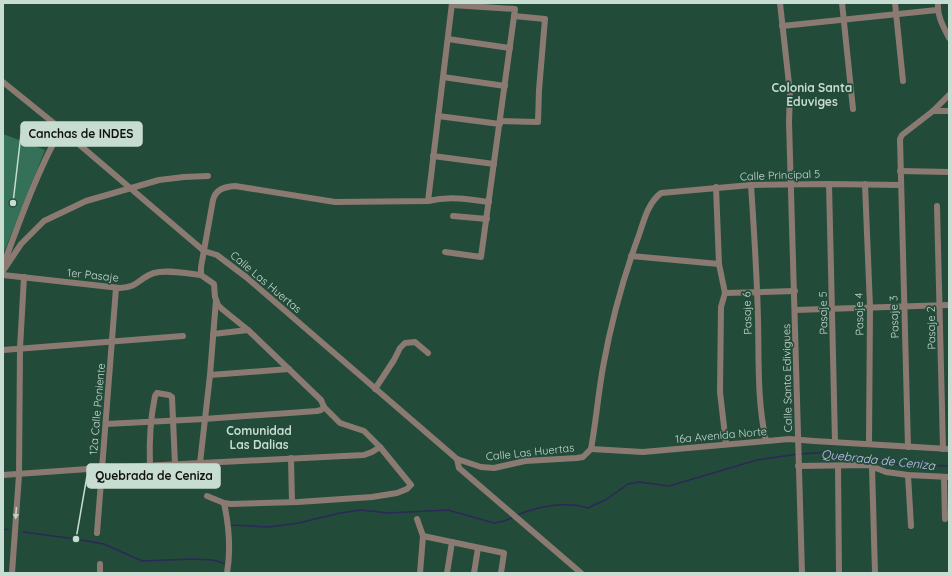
<svg xmlns="http://www.w3.org/2000/svg" width="952" height="576" viewBox="0 0 952 576" font-family="Quicksand,sans-serif">
	<style>
		.green { fill: #357158 }
		.lines { fill: none; stroke-linecap: round; stroke-linejoin: round }
		.stream { stroke: #2c2858; stroke-width: 1.5 }
		.minor { stroke: #8b7a72; stroke-width: 6 }
		.oneway { fill: #c2d3c8 }
		.labels { text-anchor: middle; stroke-width: 3.5; stroke-linejoin: round; paint-order: stroke }
		.street-label { font-size: 11px; fill: #c8ddd2; stroke: #234b3a }
		.neighbourhood-label { font-size: 12px; font-weight: bold; fill: #c8ddd2; stroke: #234b3a }
		.water-label { font-size: 12px; font-style: italic; fill: #c1c2f3; stroke: #234b3a }
		.leader { fill: none; stroke: #c8ddd2; stroke-width: 1.5 }
		.callout-dot { fill: #c8ddd2; stroke: #234b3a; stroke-width: 1.5 }
		.callout { fill: #c8ddd2; stroke: #c8ddd2; stroke-width: 1.5 }
		.callout-label { font-size: 12px; text-anchor: middle; font-weight: bold; fill: #111 }
	</style>
	<rect width="100%" height="100%" fill="#234b3a"/>
	<path class="green" d="M3 134 45 150 3 255Z"/>
	<g class="lines">
		<g class="stream">
			<path d="M801 454 829 452 862 456 892 464 949 466"/>
			<path d="M517 515C539 506 566 501 588 508L607 499 628 484 639 482 669 486 757 460 798 454"/>
			<path d="M230 525 268 527 299 523 340 513 361 510 388 513 448 510 494 523 504 521 514 517"/>
			<path d="M3 530 8 529"/>
			<path d="M23 532 76 539 104 544 142 561 193 559 213 560 226 564"/>
		</g>
		<g class="minor">
			<path d="M780 3 790 93 789 122 802 573"/>
			<path d="M842 3 853 109"/>
			<path d="M895 3 903 81"/>
			<path d="M938 3C937 16 943 26 949 38"/>
			<path d="M782 26 937 10"/>
			<path d="M448 39 510 48"/>
			<path d="M443 77 505 86"/>
			<path d="M3 82 61 129 204 251 217 255 246 277 457 459 481 467 494 468 525 461 577 458 583 457 591 449C596 422 598 395 603 367 611 323 623 278 639 235 644 220 648 203 661 193L751 185 829 184 900 185"/>
			<path d="M933 111H949"/>
			<path d="M438 116 500 124"/>
			<path d="M500 121 538 122 539 90 545 19 514 16"/>
			<path d="M433 156 494 164"/>
			<path d="M900 171 949 172"/>
			<path d="M829 184 835 441"/>
			<path d="M865 184 870 307 869 444"/>
			<path d="M751 185C754 230 757 274 758 319 759 360 757 401 766 441"/>
			<path d="M716 187 719 264 725 293 721 307 720 392 726 444"/>
			<path d="M428 201 452 3"/>
			<path d="M937 206 943 449"/>
			<path d="M453 216 487 219"/>
			<path d="M445 252 481 257 515 9 452 5"/>
			<path d="M631 256 719 264"/>
			<path d="M3 266C20 220 37 172 61 129"/>
			<path d="M3 271 21 244 44 221 86 201 159 180 184 177 208 176"/>
			<path d="M3 275 120 288C138 288 140 277 154 273 167 269 188 274 201 275V267L213 200C216 189 224 187 235 186L335 202 428 201C449 196 468 199 489 202"/>
			<path d="M725 293 795 291"/>
			<path d="M795 310 949 305"/>
			<path d="M213 334 248 330"/>
			<path d="M3 350 183 336"/>
			<path d="M210 375 289 369"/>
			<path d="M375 389 394 360 400 348 405 343 415 342 428 353"/>
			<path d="M324 407 340 423 364 431 380 447"/>
			<path d="M106 424 204 419 317 411 321 410 324 407 321 400 248 330 222 309 218 305 215 297 214 284 201 275"/>
			<path d="M908 447 900 139 902 135 933 111 949 95"/>
			<path d="M591 449 643 452 789 439 814 441 949 449"/>
			<path d="M291 458 292 502"/>
			<path d="M457 459 459 468 581 573"/>
			<path d="M200 463 210 375 216 300"/>
			<path d="M150 466C149 441 150 420 155 396L157 393 169 395 172 397 175 464"/>
			<path d="M798 466 868 465 886 472 908 475 949 477"/>
			<path d="M838 466 839 573"/>
			<path d="M872 467 875 573"/>
			<path d="M3 475 102 468 364 455 372 452 380 447 411 485 407 489 397 493 372 497 298 502 231 504 224 503 207 496"/>
			<path d="M908 475 911 526"/>
			<path d="M944 477 945 519"/>
			<path d="M224 503C229 526 231 550 227 573"/>
			<path d="M417 519 423 536 420 573"/>
			<path d="M97 533 116 288"/>
			<path d="M423 536 504 553 501 573"/>
			<path d="M12 573 19 475 20 348 24 277"/>
			<path d="M100 573V564"/>
			<path d="M447 573 452 542"/>
			<path d="M474 573 478 548"/>
		</g>
	</g>
	<defs><path id="oneway-solid" d="M-6-.8H1V-3.2L6.5 0L1 3.2V.8H-6Z"/></defs>
	<use class="oneway" href="#oneway-solid" transform="translate(16 513) rotate(94)"/>
	<g class="labels">
		<g class="street-label">
			<text transform="translate(780 175) rotate(-2)" y="4">Calle Principal 5</text>
			<text transform="translate(93 275) rotate(6)" y="4">1er Pasaje</text>
			<text transform="translate(266 282) rotate(40)" y="4">Calle Las Huertas</text>
			<text transform="translate(747 313) rotate(-92)" y="4">Pasaje 6</text>
			<text transform="translate(823 313) rotate(-91)" y="4">Pasaje 5</text>
			<text transform="translate(859 314) rotate(-91)" y="4">Pasaje 4</text>
			<text transform="translate(894 317) rotate(-92)" y="4">Pasaje 3</text>
			<text transform="translate(931 328) rotate(-91)" y="4">Pasaje 2</text>
			<text transform="translate(787 378) rotate(-91)" y="4">Calle Santa Edivigues</text>
			<text transform="translate(97 409) rotate(-85)" y="4">12a Calle Poniente</text>
			<text transform="translate(721 435) rotate(-5)" y="4">16a Avenida Norte</text>
			<text transform="translate(530 452) rotate(-6)" y="4">Calle Las Huertas</text>
		</g>
		<g class="neighbourhood-label">
			<text x="812" y="92">Colonia Santa<tspan x="812" dy="14">Eduviges</tspan></text>
			<text x="259" y="435">Comunidad<tspan x="259" dy="14">Las Dalias</tspan></text>
		</g>
		<g class="water-label">
			<text transform="translate(878 460) rotate(6)" y="4">Quebrada de Ceniza</text>
		</g>
	</g>
	<path class="leader" d="M13 203L21 134M76 539L87 476"/>
	<g class="callout-dot">
		<circle cx="13" cy="203" r="4"/>
		<circle cx="76" cy="539" r="4"/>
	</g>
	<g class="callout">
		<rect x="21" y="122" width="121" height="24" rx="4"/>
		<rect x="87" y="464" width="133" height="24" rx="4"/>
	</g>
	<g class="callout-label">
		<text x="81" y="138">Canchas de INDES</text>
		<text x="154" y="480">Quebrada de Ceniza</text>
	</g>
	<rect width="952" height="576" fill="none" stroke="#c8ddd2" stroke-width="8"/>
</svg>
